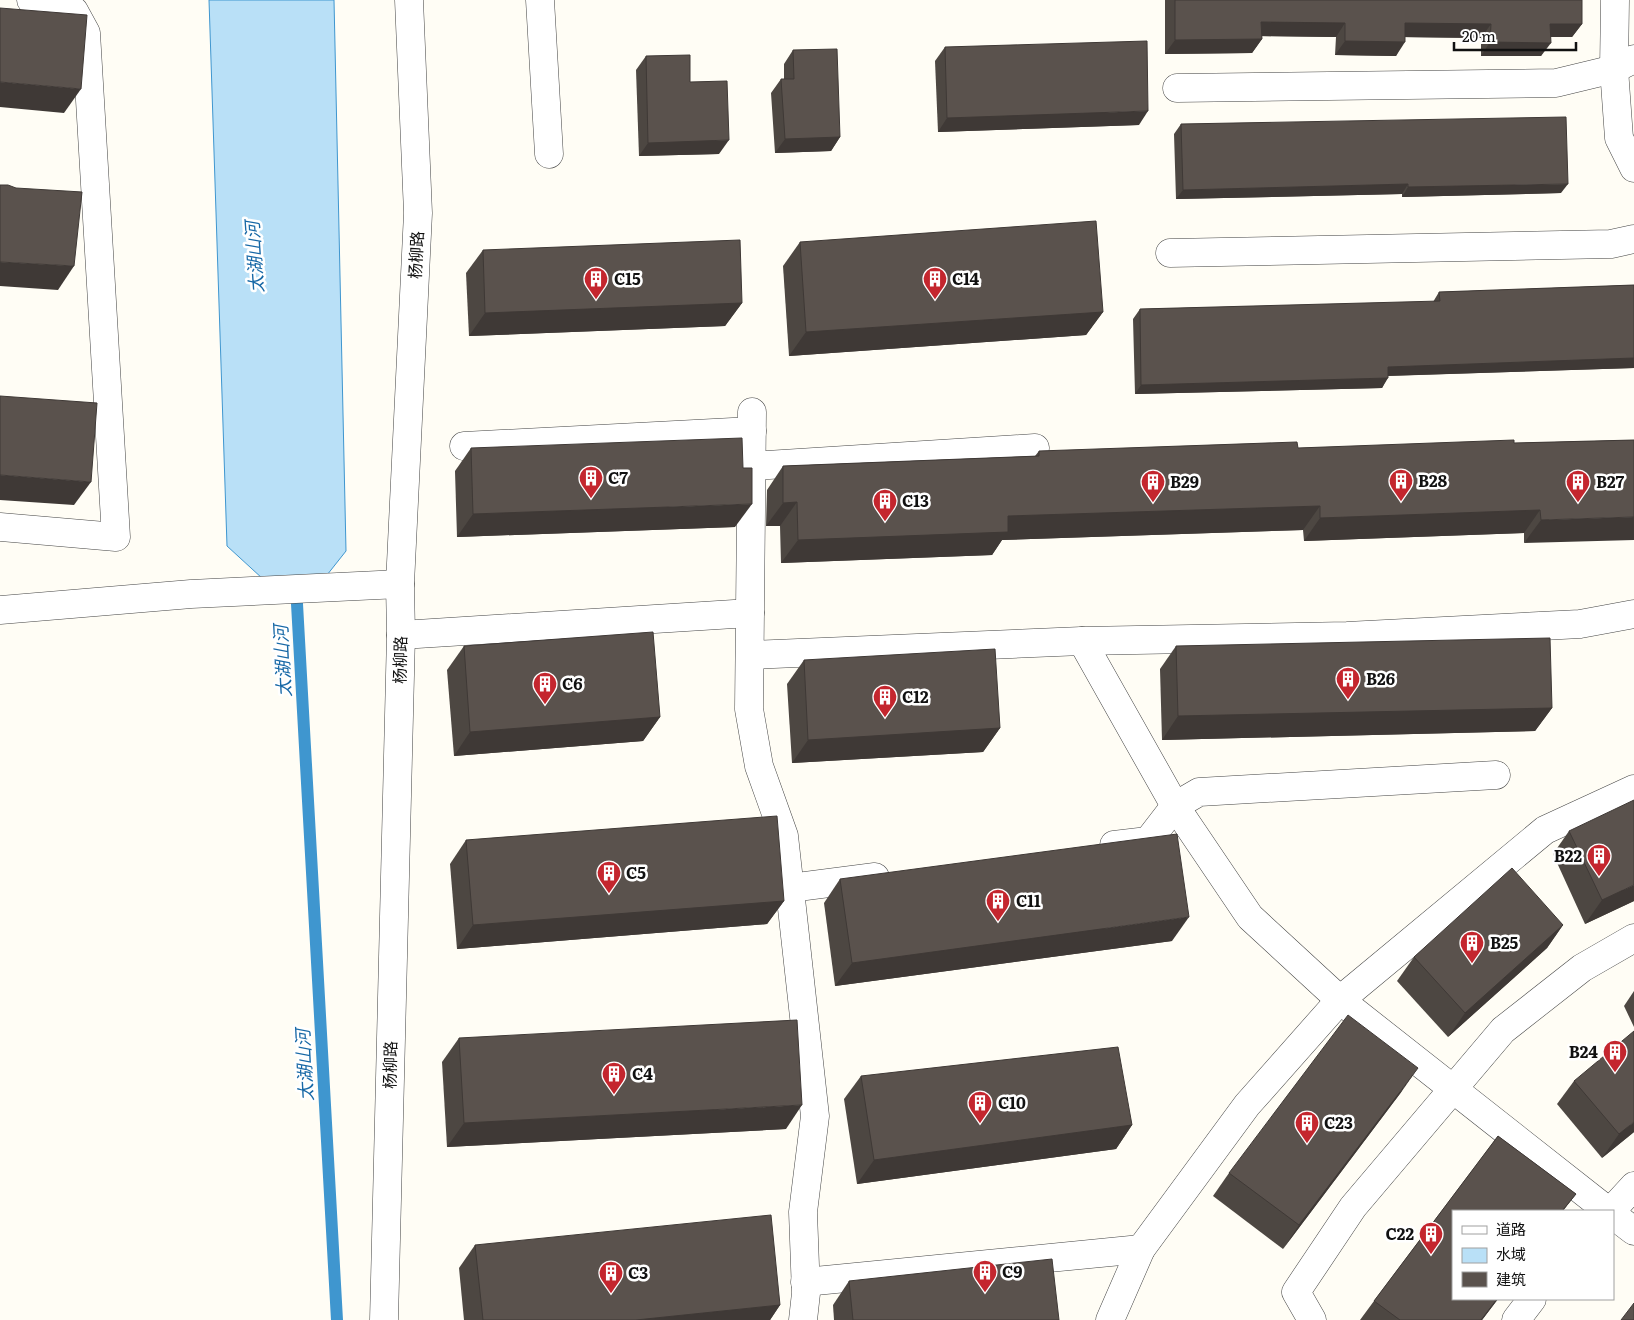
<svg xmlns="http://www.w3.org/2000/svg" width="1634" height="1320" viewBox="0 0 1634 1320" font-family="Literata,'Noto Sans SC',serif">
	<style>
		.water { fill: #b9e0f7; stroke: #3f96cf }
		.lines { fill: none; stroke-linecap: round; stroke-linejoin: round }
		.stream { stroke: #3f96cf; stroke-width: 12 }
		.minor-casing { stroke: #444; stroke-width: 29 }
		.minor { stroke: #fff; stroke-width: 28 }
		.wall { fill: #4d4742 }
		.shaded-wall { fill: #3f3936 }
		.building { fill: #5a524d; stroke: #3f3936 }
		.labels { text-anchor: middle; stroke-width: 5; stroke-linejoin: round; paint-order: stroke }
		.street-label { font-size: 16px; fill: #111; stroke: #fff }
		.poi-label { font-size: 16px; font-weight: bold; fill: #111; stroke: #fff; text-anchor: start }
		.water-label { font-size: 18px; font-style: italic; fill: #1768a6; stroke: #fff }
	</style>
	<rect width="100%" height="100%" fill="#fffdf5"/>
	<path class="water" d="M209 0H334L346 551 327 575 263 579 227 546Z"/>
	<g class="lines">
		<path class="stream" d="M296 586 337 1320"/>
		<defs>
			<g id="minor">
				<path d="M540 0 549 154"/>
				<path d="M1615 0 1614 69 1619 138 1634 168"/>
				<path d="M1177 88 1556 83 1614 69 1634 59"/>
				<path d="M1170 253 1611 244 1634 239"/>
				<path d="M752 412 749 709 759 766 784 836 815 1116 803 1212 806 1293 803 1320"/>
				<path d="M464 446 752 431"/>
				<path d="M752 466 1035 448"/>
				<path d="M0 527 116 537 86 33 74 11 48 2 31 0"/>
				<path d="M0 610 191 594 400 584"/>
				<path d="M401 635 750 613"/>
				<path d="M1082 641 1175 806 1250 917 1340 1000 1608 1211"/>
				<path d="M750 655 1082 641 1347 636 1580 624 1634 614"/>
				<path d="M1114 845 1148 841 1175 806 1199 792 1496 775"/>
				<path d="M790 888 875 877"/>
				<path d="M1611 1211 1634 1186"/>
				<path d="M1613 1215 1634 1231"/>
				<path d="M805 1282 1141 1249"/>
				<path d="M384 1320 401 635 400 584 418 213 409 0"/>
				<path d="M1110 1320 1141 1249 1247 1105 1340 1000 1545 830 1634 789"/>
				<path d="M1312 1320 1296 1292 1353 1207 1503 1030 1582 968 1634 938"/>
				<path d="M1516 1320 1532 1299"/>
			</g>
		</defs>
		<use href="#minor" class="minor-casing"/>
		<use href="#minor" class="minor"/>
	</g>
	<g class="wall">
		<path d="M1165 0H1582V24L1572 37H1551L1541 56H1481V38L1405 37 1396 56 1335 55 1336 37 1262 36V39L1252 53 1165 54Z"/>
		<path d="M945 47 1139 125 938 132 935 61Z"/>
		<path d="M793 50 840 137 831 151 775 153 771 93 781 79H784V64Z"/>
		<path d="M646 56 690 82 719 154 639 156 636 70Z"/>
		<path d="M1181 124 1561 193 1402 197V194L1176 199 1174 134Z"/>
		<path d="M800 242 1103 312 1086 335 789 356 783 266Z"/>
		<path d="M483 250 742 303 725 326 469 336 466 273Z"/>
		<path d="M1634 285V368L1388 376 1382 388 1135 394 1133 319 1140 309 1433 302 1439 292Z"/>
		<path d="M1634 440 1524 543V533L1304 541 1303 530 1002 540 992 555 781 563 780 526H766L767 490 783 466 1035 456 1039 451 1298 448 1514 443Z"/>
		<path d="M471 448 735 527 457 537 455 471Z"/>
		<path d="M464 646 660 717 643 741 454 756 447 670Z"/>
		<path d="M1176 646 1552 708 1535 731 1162 740 1160 669Z"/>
		<path d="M804 660 1000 728 983 752 792 763 787 684Z"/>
		<path d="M1569 831 1634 901 1585 924 1553 854Z"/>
		<path d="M466 840 784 901 767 924 457 949 450 864Z"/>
		<path d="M840 879 1172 941 835 986 824 903Z"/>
		<path d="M1563 925 1547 948 1448 1037 1397 981 1414 957Z"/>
		<path d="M1634 991V1027L1624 1006Z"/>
		<path d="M459 1038 786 1129 447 1147 442 1062Z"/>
		<path d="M861 1076 1132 1125 1116 1149 857 1184 844 1099Z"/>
		<path d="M1574 1081 1634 1132 1602 1158 1557 1104Z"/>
		<path d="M1402 1091 1283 1249 1213 1196 1229 1173Z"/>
		<path d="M1498 1136 1576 1194 1563 1211H1453V1299H1498L1482 1320H1360L1374 1301Z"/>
		<path d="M475 1245 780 1305 770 1320H464L459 1268Z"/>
		<path d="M849 1281 1059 1320H834L833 1305Z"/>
	</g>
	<g class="shaded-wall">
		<path d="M1261 22 1345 23 1336 37 1252 36Z"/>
		<path d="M1405 23 1491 24 1481 38 1395 37Z"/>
		<path d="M1550 24H1582L1572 37H1541Z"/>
		<path d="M1262 39 1252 53 1165 54 1175 40Z"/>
		<path d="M1345 41 1405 42 1396 56 1335 55Z"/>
		<path d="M1490 42 1551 43 1541 56H1481Z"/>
		<path d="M0 82 81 89 64 113 0 107Z"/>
		<path d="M1148 111 1139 125 938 132 947 118Z"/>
		<path d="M840 137 831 151 775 153 785 139Z"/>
		<path d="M729 140 719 154 639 156 648 143Z"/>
		<path d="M1408 184 1402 194 1176 199 1183 190Z"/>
		<path d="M1568 184 1561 193 1402 197 1408 187Z"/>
		<path d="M0 262 74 266 58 290 0 286Z"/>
		<path d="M742 303 725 326 469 336 485 313Z"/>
		<path d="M1103 312 1086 335 789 356 806 332Z"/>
		<path d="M1634 358V368L1382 376 1388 367Z"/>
		<path d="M1388 378 1382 388 1135 394 1141 385Z"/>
		<path d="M0 475 91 482 74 505 0 500Z"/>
		<path d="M797 502 780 526H766L783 503Z"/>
		<path d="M752 504 735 527 457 537 473 514Z"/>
		<path d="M1320 506 1303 530 1002 540 992 555 781 563 798 540 1008 516Z"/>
		<path d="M1540 510 1524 533 1304 541 1320 518Z"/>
		<path d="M1634 517V540L1524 543 1541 520Z"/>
		<path d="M1552 708 1535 731 1162 740 1178 716Z"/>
		<path d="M660 717 643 741 454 756 470 732Z"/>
		<path d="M1000 728 983 752 792 763 808 740Z"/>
		<path d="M1634 885V901L1585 924 1602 900Z"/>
		<path d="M784 901 767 924 457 949 473 925Z"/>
		<path d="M1189 917 1172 941 835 986 852 963Z"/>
		<path d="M1563 925 1547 948 1448 1037 1465 1013Z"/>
		<path d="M1418 1068 1402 1091 1283 1249 1299 1225Z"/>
		<path d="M802 1105 786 1129 447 1147 464 1123Z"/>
		<path d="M1634 1122V1132L1602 1158 1619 1134Z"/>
		<path d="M1132 1125 1116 1149 857 1184 874 1160Z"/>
		<path d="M1497 1299H1498L1482 1320H1481Z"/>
		<path d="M780 1305 770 1320H636Z"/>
	</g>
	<g class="building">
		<path d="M1175 0H1582V24H1550L1551 43 1490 42 1491 24 1405 23V42L1345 41V23L1261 22 1262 39 1175 40Z"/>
		<path d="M0 8 87 15 81 89 0 82Z"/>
		<path d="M1147 41 1148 111 947 118 945 47Z"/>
		<path d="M837 49 840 137 785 139 781 79H794L793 50Z"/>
		<path d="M690 55V82L727 81 729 140 648 143 646 56Z"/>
		<path d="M1566 117 1568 184 1408 187V184L1183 190 1181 124Z"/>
		<path d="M0 185H8L16 188 82 192 74 266 0 262Z"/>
		<path d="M1096 221 1103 312 806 332 800 242Z"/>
		<path d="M740 240 742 303 485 313 483 250Z"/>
		<path d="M1634 285V358L1388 367V378L1141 385 1140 309 1440 301 1439 292Z"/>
		<path d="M0 396 97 403 91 482 0 475Z"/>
		<path d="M742 438 743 468H752V504L473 514 471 448Z"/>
		<path d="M1514 440V443L1634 440V517L1541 520 1540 510 1320 518V506L1008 516V532L798 540 797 502 783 503V466L1039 456V451L1297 442 1298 448Z"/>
		<path d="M653 632 660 717 470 732 464 646Z"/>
		<path d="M1550 638 1552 708 1178 716 1176 646Z"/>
		<path d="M995 649 1000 728 808 740 804 660Z"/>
		<path d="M1634 800V885L1602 900 1569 831Z"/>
		<path d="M777 816 784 901 473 925 466 840Z"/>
		<path d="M1177 834 1189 917 852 963 840 879Z"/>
		<path d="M1512 868 1563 925 1465 1013 1414 957Z"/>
		<path d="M1348 1015 1418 1068 1299 1225 1229 1173Z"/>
		<path d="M797 1020 802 1105 464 1123 459 1038Z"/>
		<path d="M1634 1031V1122L1619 1134 1574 1081Z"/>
		<path d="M1118 1047 1132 1125 874 1160 861 1076Z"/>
		<path d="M1498 1136 1576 1194 1562 1211H1453V1299H1497L1481 1320H1400L1374 1301Z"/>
		<path d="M771 1215 780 1305 636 1320H483L475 1245Z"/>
		<path d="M1052 1259 1059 1320H853L849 1281Z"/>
		<path d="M1634 1303V1320H1621Z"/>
	</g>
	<defs>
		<symbol id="building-pin" viewBox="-11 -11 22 30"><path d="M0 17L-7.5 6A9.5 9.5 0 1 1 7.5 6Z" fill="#c4262e" stroke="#fff"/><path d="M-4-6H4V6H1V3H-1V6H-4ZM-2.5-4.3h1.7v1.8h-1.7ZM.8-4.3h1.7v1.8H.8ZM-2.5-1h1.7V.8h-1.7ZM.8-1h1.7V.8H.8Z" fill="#fff"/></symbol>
	</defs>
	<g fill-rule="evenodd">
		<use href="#building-pin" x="582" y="265" width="28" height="38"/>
		<use href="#building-pin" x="921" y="265" width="28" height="38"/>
		<use href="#building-pin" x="577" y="464" width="28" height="38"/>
		<use href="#building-pin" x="1387" y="467" width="28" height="38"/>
		<use href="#building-pin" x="1139" y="468" width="28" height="38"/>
		<use href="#building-pin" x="1564" y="468" width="28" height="38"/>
		<use href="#building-pin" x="871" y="487" width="28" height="38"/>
		<use href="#building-pin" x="1334" y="665" width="28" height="38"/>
		<use href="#building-pin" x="531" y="670" width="28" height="38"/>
		<use href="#building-pin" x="871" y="683" width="28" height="38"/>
		<use href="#building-pin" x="1585" y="842" width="28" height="38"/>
		<use href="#building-pin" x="595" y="859" width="28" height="38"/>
		<use href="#building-pin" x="984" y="887" width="28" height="38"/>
		<use href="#building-pin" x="1458" y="929" width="28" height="38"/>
		<use href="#building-pin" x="1601" y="1038" width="28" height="38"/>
		<use href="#building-pin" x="600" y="1060" width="28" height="38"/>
		<use href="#building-pin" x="966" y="1089" width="28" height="38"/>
		<use href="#building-pin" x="1293" y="1109" width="28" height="38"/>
		<use href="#building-pin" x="1417" y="1220" width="28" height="38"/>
		<use href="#building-pin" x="971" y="1258" width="28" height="38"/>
		<use href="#building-pin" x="597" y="1259" width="28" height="38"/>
	</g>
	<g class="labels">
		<g class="street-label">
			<text transform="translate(416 255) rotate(-87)" y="6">杨柳路</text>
			<text transform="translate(400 660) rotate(-89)" y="6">杨柳路</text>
			<text transform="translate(390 1065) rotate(-89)" y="6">杨柳路</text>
		</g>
		<g class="poi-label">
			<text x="614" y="285">C15</text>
			<text x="952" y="285">C14</text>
			<text x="608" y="484">C7</text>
			<text x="1418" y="487">B28</text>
			<text x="1170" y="488">B29</text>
			<text x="1596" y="488">B27</text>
			<text x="902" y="507">C13</text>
			<text x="1366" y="685">B26</text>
			<text x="562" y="690">C6</text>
			<text x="902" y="703">C12</text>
			<text x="1582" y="862" text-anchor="end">B22</text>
			<text x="626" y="879">C5</text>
			<text x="1016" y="907">C11</text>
			<text x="1490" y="949">B25</text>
			<text x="1598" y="1058" text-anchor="end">B24</text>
			<text x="632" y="1080">C4</text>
			<text x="998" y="1109">C10</text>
			<text x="1324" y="1129">C23</text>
			<text x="1414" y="1240" text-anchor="end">C22</text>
			<text x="1002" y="1278">C9</text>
			<text x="628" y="1279">C3</text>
		</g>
		<g class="water-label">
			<text transform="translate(255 257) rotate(-94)" y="6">太湖山河</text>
			<text transform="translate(283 661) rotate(-93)" y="6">太湖山河</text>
			<text transform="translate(305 1065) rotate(-93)" y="6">太湖山河</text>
		</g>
	</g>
	<rect x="1452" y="1210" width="162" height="90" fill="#ffffff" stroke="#a0a0a0"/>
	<rect x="1462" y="1226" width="25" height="8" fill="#ffffff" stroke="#a0a0a0"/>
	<text x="1496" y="1235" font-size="15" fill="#111111">道路</text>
	<rect x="1462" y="1248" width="25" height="15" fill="#b9e0f7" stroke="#a0a0a0"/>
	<text x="1496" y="1260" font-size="15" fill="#111111">水域</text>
	<rect x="1462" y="1272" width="25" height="15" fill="#5a524d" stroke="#a0a0a0"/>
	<text x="1496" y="1285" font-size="15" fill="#111111">建筑</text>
	<path d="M1454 42v8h122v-8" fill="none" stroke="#111111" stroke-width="2.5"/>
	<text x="1462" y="42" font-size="15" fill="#111111" stroke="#ffffff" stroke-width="4" paint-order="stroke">20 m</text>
</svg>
